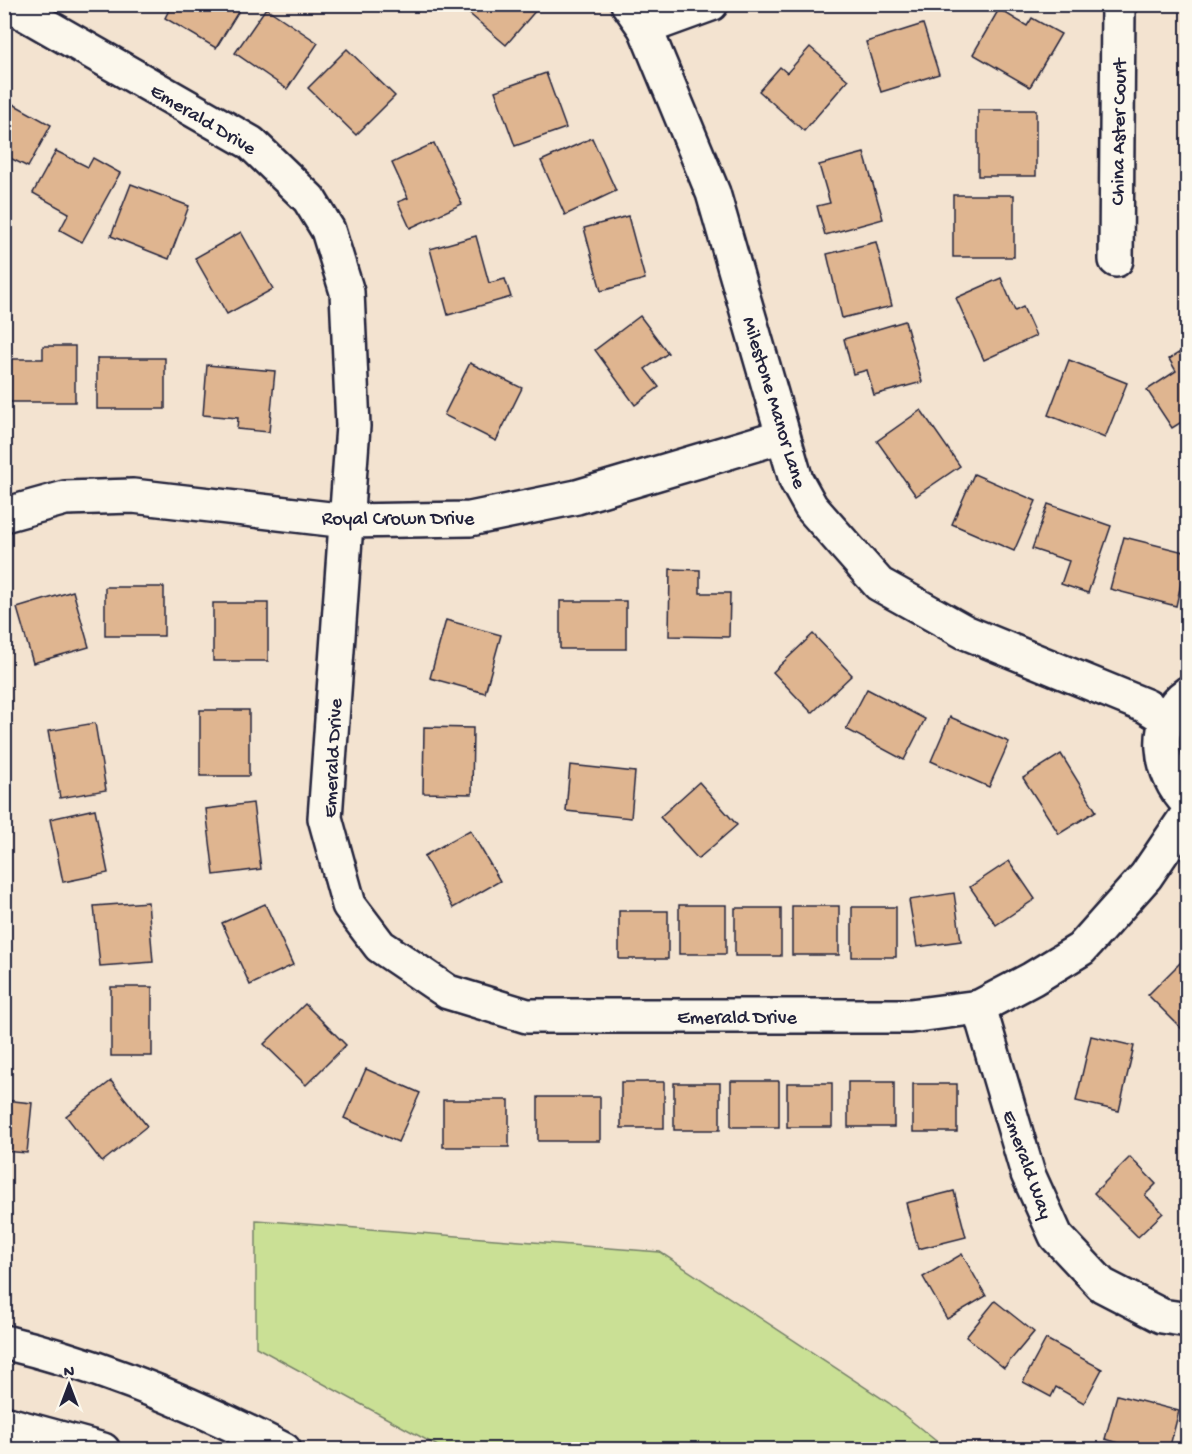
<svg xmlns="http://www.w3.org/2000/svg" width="1192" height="1454" viewBox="0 0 1192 1454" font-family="'Gochi Hand',sans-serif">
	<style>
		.green { fill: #cae095; stroke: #768168; stroke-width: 1.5 }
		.building { fill: #dfb590; stroke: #22223b; stroke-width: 1.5 }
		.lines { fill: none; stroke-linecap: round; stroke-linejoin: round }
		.minor-casing { stroke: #22223b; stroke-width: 38 }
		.tertiary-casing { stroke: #22223b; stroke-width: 38 }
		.minor { stroke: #fbf7ec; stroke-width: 33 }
		.tertiary { stroke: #fbf7ec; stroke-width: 33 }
		.labels { text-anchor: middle; stroke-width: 5; stroke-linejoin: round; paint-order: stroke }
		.street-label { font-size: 20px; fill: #22223b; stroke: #fbf7ec }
	</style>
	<rect width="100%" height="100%" fill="#f3e3d0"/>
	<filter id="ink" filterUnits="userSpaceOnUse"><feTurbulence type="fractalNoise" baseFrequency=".0167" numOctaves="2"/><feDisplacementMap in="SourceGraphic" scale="12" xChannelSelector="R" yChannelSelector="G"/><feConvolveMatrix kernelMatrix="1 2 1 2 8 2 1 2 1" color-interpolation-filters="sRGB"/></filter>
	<g filter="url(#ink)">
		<path class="green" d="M256 1220 660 1252 889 1403 946 1449H443L256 1347Z"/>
		<g class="building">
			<path d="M172 4H243L216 48 165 18Z"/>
			<path d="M458 4H532L537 9 506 45Z"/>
			<path d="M266 8 318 43 287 89 235 53Z"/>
			<path d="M999 9 1027 26 1032 18 1061 34 1030 87 973 54Z"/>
			<path d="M923 24 939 74 881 92 866 42Z"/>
			<path d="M810 47 848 80 804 131 759 91 780 67 787 73Z"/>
			<path d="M347 49 395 96 356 135 308 88Z"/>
			<path d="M546 73 566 128 515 146 495 91Z"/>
			<path d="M4 99 51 125 28 167 4 155Z"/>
			<rect x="978" y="110" width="58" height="66"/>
			<path d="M592 138 616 191 565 215 541 161Z"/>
			<path d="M434 143 462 204 410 228 398 202 408 198 392 163Z"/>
			<path d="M56 151 88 167 93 158 120 173 82 242 60 230 69 213 33 193Z"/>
			<path d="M864 153 883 219 825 235 817 206 830 203 819 165Z"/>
			<path d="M131 184 189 206 169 259 111 236Z"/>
			<rect x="953" y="195" width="61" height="62"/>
			<path d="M628 216 645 279 601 291 584 228Z"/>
			<path d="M241 232 273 289 227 314 195 258Z"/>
			<path d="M476 236 489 283 505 279 511 297 448 315 430 249Z"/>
			<path d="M876 242 892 306 842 318 827 254Z"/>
			<path d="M1001 278 1015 311 1023 307 1036 336 984 360 956 298Z"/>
			<path d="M640 316 668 353 645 369 659 387 635 405 595 350Z"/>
			<path d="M905 321 922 382 874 395 867 370 853 374 844 339Z"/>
			<path d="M43 346H75V402H7V359H43Z"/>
			<path d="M1188 347V418L1172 428 1147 390 1176 371 1169 359Z"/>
			<rect x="97" y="358" width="68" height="51"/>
			<path d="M1069 360 1127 383 1105 438 1048 415Z"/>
			<path d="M470 363 522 388 496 441 444 415Z"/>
			<path d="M207 365 275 371 269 432 237 429 238 418 203 415Z"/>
			<path d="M921 410 960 466 916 496 877 441Z"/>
			<path d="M974 474 1036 501 1014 551 952 524Z"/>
			<path d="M1048 504 1111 526 1088 593 1061 584 1069 561 1032 549Z"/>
			<path d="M1124 537 1188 553 1176 606 1110 589Z"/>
			<path d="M670 569 700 570V593H730L729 637 669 636Z"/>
			<rect x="105" y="587" width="59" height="49"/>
			<path d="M73 591 89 647 33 663 17 608Z"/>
			<rect x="560" y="601" width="66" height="48"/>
			<rect x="213" y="603" width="55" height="58"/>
			<path d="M446 620 501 635 485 693 430 678Z"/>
			<path d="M813 634 852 675 812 713 773 672Z"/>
			<path d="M867 689 925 719 904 760 846 729Z"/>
			<rect x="200" y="710" width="49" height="66"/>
			<path d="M950 717 1009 742 989 787 931 761Z"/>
			<path d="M95 723 106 790 60 798 48 731Z"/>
			<path d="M424 727 473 728 472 794 423 793Z"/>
			<path d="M1061 754 1096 811 1059 834 1023 778Z"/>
			<path d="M570 765 635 772 631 818 566 811Z"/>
			<path d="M699 782 737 825 698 859 660 817Z"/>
			<path d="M253 803 261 869 214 875 206 809Z"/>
			<path d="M95 809 108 873 63 882 50 819Z"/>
			<path d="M470 830 500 881 453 908 424 856Z"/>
			<path d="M1009 861 1035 899 996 925 970 887Z"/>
			<path d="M954 893 961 941 917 947 909 900Z"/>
			<path d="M148 902 153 962 100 966 94 906Z"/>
			<path d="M265 904 293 965 250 985 222 923Z"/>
			<rect x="679" y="905" width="47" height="49"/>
			<rect x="792" y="906" width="47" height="49"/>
			<rect x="852" y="907" width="44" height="50"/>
			<rect x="735" y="908" width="46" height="48"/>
			<rect x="619" y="911" width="49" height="48"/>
			<path d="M1188 955V1032L1186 1033 1148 995Z"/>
			<rect x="111" y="987" width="41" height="69"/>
			<path d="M305 1004 346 1045 306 1085 264 1044Z"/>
			<path d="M1091 1036 1134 1046 1119 1111 1076 1101Z"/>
			<path d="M366 1069 420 1093 398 1142 344 1118Z"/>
			<path d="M111 1081 147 1126 102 1162 66 1116Z"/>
			<rect x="731" y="1081" width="48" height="46"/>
			<rect x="621" y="1082" width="43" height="46"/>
			<rect x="848" y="1082" width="46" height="45"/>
			<rect x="674" y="1083" width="46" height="47"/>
			<rect x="787" y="1083" width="45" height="44"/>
			<rect x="913" y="1084" width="44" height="48"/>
			<rect x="538" y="1097" width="62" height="44"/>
			<path d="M4 1100 32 1103 27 1153 4 1151Z"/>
			<rect x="443" y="1100" width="66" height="47"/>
			<path d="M1130 1157 1156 1184 1145 1195 1163 1213 1138 1237 1094 1193Z"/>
			<path d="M954 1191 966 1237 918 1249 906 1203Z"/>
			<path d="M962 1254 986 1296 947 1319 923 1277Z"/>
			<path d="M995 1301 1034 1332 1004 1368 966 1337Z"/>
			<path d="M1046 1339 1102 1369 1084 1403 1056 1387 1051 1397 1023 1382Z"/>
			<path d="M1117 1395 1179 1411 1169 1450H1144L1105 1439Z"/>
		</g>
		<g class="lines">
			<defs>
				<g id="minor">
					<path d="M8 4 251 143 309 199 328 230 347 292 353 426 325 818 349 905 380 946 448 992 527 1016H910L979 1007 1032 979 1081 949 1146 876 1188 814"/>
					<path d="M628 4 645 28 713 193 796 480 811 507 879 584 965 632 1146 706 1167 719"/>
					<path d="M645 28 711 4"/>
					<path d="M1116 260 1118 4"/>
					<path d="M4 515 65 498 133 496 347 521 470 519 577 497 783 436"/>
					<path d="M1188 693C1150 719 1159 775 1188 803"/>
					<path d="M979 1007 1028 1174 1056 1236 1102 1285 1162 1316 1188 1320"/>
				</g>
				<g id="tertiary">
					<path d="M4 1342C101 1365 196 1405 284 1450"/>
					<path d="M4 1423 103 1450"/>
				</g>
			</defs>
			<use href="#minor" class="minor-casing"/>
			<use href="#tertiary" class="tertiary-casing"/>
			<use href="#minor" class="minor"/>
			<use href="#tertiary" class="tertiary"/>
		</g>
	</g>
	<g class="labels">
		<g class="street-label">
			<text transform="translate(204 118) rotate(31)" y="7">Emerald Drive</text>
			<text transform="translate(1117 132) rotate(-89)" y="7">China Aster Court</text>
			<text transform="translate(776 402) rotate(73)" y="7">Milestone Manor Lane</text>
			<text x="398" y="524">Royal Crown Drive</text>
			<text transform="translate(331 758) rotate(-87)" y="7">Emerald Drive</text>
			<text x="737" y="1023">Emerald Drive</text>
			<text transform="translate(1029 1164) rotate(70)" y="7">Emerald Way</text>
		</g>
	</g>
	<rect width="1192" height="1454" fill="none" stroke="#fbf7ec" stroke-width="24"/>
	<rect x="12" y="12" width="1168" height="1430" fill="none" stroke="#22223b" stroke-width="2" filter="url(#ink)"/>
	<g transform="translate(69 1385)" stroke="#fbf7ec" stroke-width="4.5" paint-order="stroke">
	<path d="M0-4.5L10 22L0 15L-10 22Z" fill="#22223b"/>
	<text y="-9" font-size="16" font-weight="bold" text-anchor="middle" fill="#22223b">N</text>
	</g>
</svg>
